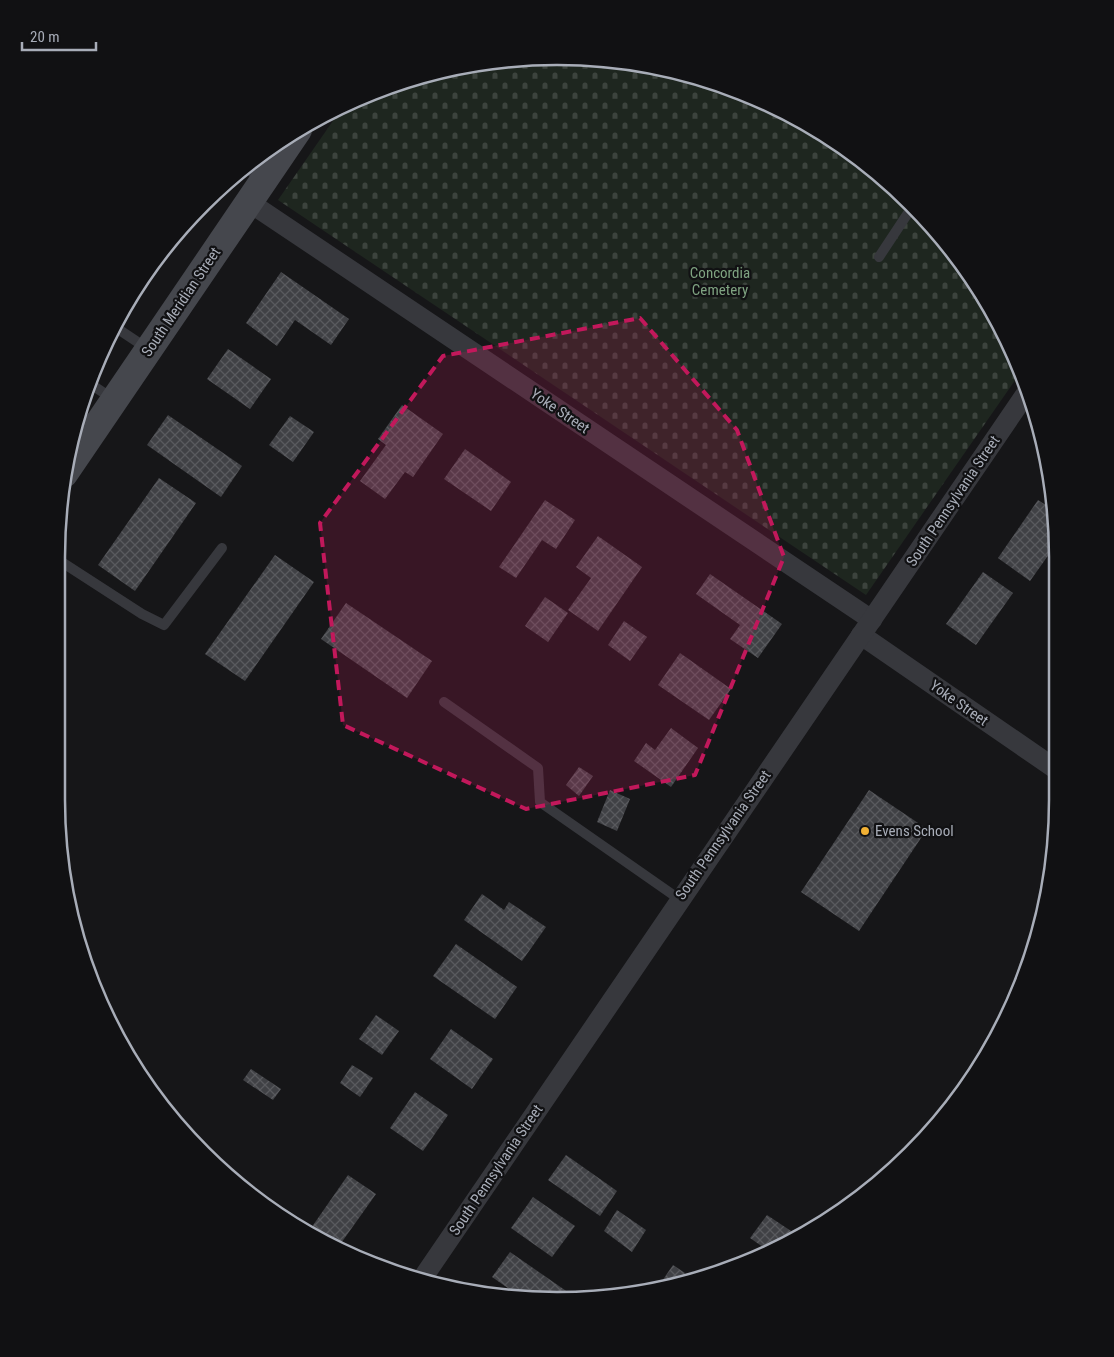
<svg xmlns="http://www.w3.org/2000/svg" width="1114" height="1357" viewBox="0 0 1114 1357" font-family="'Roboto Condensed',sans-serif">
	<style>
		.cemetery { fill: url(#cemetery-stones) }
		.building { fill: url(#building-cross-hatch) }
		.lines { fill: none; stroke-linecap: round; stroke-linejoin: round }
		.service { stroke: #37383d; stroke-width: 10 }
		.minor { stroke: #37383d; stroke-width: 20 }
		.secondary { stroke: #45474d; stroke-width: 28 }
		.marked { fill: #c2185b; fill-opacity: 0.2; stroke: #c2185b; stroke-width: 4; stroke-dasharray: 10 6; stroke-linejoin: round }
		.poi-dot { fill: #f2b134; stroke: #111113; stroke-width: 2 }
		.labels { text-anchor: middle; stroke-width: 4.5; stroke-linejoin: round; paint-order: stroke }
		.park-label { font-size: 15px; fill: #7fa381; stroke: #111113 }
		.street-label { font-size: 15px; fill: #a8adb8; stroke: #111113 }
		.poi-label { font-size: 15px; fill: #a8adb8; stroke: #111113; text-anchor: start }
		.rim { fill: none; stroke: #a8adb8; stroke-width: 2.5 }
	</style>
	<defs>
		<pattern id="cemetery-stones" width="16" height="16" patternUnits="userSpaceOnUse" patternTransform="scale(1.25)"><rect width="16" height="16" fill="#1e261f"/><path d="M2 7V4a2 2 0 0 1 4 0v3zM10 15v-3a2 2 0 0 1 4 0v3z" fill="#3c433d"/></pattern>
		<pattern id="building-cross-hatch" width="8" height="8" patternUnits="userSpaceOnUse" patternTransform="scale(1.25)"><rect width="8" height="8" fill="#404145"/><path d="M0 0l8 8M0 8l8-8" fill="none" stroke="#595a5e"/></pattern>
	</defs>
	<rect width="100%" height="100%" fill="#161618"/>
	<path class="cemetery" d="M525 57 623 61 718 83 808 123 887 181 954 252 1006 336 1020 373 866 595 278 200 344 105 428 73Z"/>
	<g class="building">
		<path d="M281 272 349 319 331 345 295 320 277 346 246 323Z"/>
		<path d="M228 349 271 379 250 409 207 379Z"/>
		<path d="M402 405 443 434 413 477 405 472 385 499 360 481 386 445 378 439Z"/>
		<path d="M168 415 242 466 221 497 147 445Z"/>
		<path d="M290 416 314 432 293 462 269 445Z"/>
		<path d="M465 449 511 482 491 511 444 479Z"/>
		<path d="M159 478 196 503 135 591 98 565Z"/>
		<path d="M545 500 575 520 556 549 542 540 516 578 499 567Z"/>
		<path d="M1038 500 1055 511 1057 543 1030 581 998 558Z"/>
		<path d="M598 536 642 567 598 631 568 610 591 578 576 567Z"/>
		<path d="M275 555 314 582 245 681 205 654Z"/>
		<path d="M983 572 1013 593 976 645 946 624Z"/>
		<path d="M710 574 782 624 758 658 730 639 740 625 696 594Z"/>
		<path d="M545 597 568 613 548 642 525 626Z"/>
		<path d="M346 603 432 661 407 698 321 639Z"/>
		<path d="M624 621 647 637 630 661 608 645Z"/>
		<path d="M680 653 731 689 709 720 658 685Z"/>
		<path d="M671 728 698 748 671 787 634 761 646 743 655 750Z"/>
		<path d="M579 767 593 776 579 796 566 785Z"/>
		<path d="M610 790 630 799 617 831 597 822Z"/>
		<path d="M869 790 927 829 859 931 801 892Z"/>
		<path d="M482 894 504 910 509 902 546 927 522 961 464 920Z"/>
		<path d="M456 944 517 987 495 1019 433 976Z"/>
		<path d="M376 1015 399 1031 382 1055 359 1039Z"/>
		<path d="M451 1029 493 1059 472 1089 430 1059Z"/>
		<path d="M352 1065 373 1078 360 1097 340 1083Z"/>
		<path d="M251 1069 281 1089 273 1100 243 1080Z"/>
		<path d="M415 1092 448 1115 423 1151 390 1128Z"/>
		<path d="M566 1155 617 1191 600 1216 548 1180Z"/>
		<path d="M348 1175 376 1194 339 1246 309 1231Z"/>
		<path d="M533 1197 575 1226 552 1257 511 1228Z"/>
		<path d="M617 1210 646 1230 632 1252 604 1231Z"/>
		<path d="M767 1215 791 1231 778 1249 770 1252 750 1238Z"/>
		<path d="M510 1252 572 1295 571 1297 525 1300 492 1277Z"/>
		<path d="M673 1265 685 1273 679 1283 665 1288 660 1284Z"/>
	</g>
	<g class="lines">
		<g class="service">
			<path d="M246 168 264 180"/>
			<path d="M879 257 912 207"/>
			<path d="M115 327 148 349"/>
			<path d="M89 383 113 399"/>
			<path d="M57 559 142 614 164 625 222 548"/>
			<path d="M444 702 538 768 540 802 679 899"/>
		</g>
		<g class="minor">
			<path d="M249 202 872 620"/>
			<path d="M861 635 1057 770"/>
			<path d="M422 1279 1027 392"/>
		</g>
		<path class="secondary" d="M64 474 298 130"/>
	</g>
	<path class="marked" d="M640 318 737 430 784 557 695 775 526 809 343 725 320 523 443 356Z"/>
	<circle class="poi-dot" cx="865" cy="831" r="5"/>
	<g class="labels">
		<g class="park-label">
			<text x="720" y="278">Concordia<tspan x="720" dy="17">Cemetery</tspan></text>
		</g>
		<g class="street-label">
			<text transform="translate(181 302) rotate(-56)" y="5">South Meridian Street</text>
			<text transform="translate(560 411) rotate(34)" y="5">Yoke Street</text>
			<text transform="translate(953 501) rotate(-56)" y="5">South Pennsylvania Street</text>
			<text transform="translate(959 703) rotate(35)" y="5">Yoke Street</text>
			<text transform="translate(723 835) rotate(-55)" y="5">South Pennsylvania Street</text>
			<text transform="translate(496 1170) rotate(-56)" y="5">South Pennsylvania Street</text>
		</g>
		<g class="poi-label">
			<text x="875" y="836">Evens School</text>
		</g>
	</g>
	<path d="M0 0H1114V1357H0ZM557 65H557A492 492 0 0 1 1049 557V800A492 492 0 0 1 557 1292H557A492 492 0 0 1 65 800V557A492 492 0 0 1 557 65Z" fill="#111113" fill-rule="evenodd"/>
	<path class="rim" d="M557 65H557A492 492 0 0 1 1049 557V800A492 492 0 0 1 557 1292H557A492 492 0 0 1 65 800V557A492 492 0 0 1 557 65Z"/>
	<path d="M22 42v8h74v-8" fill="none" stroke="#a8adb8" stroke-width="2.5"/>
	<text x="30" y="42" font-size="15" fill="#a8adb8" stroke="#111113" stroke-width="4" paint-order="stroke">20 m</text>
</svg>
